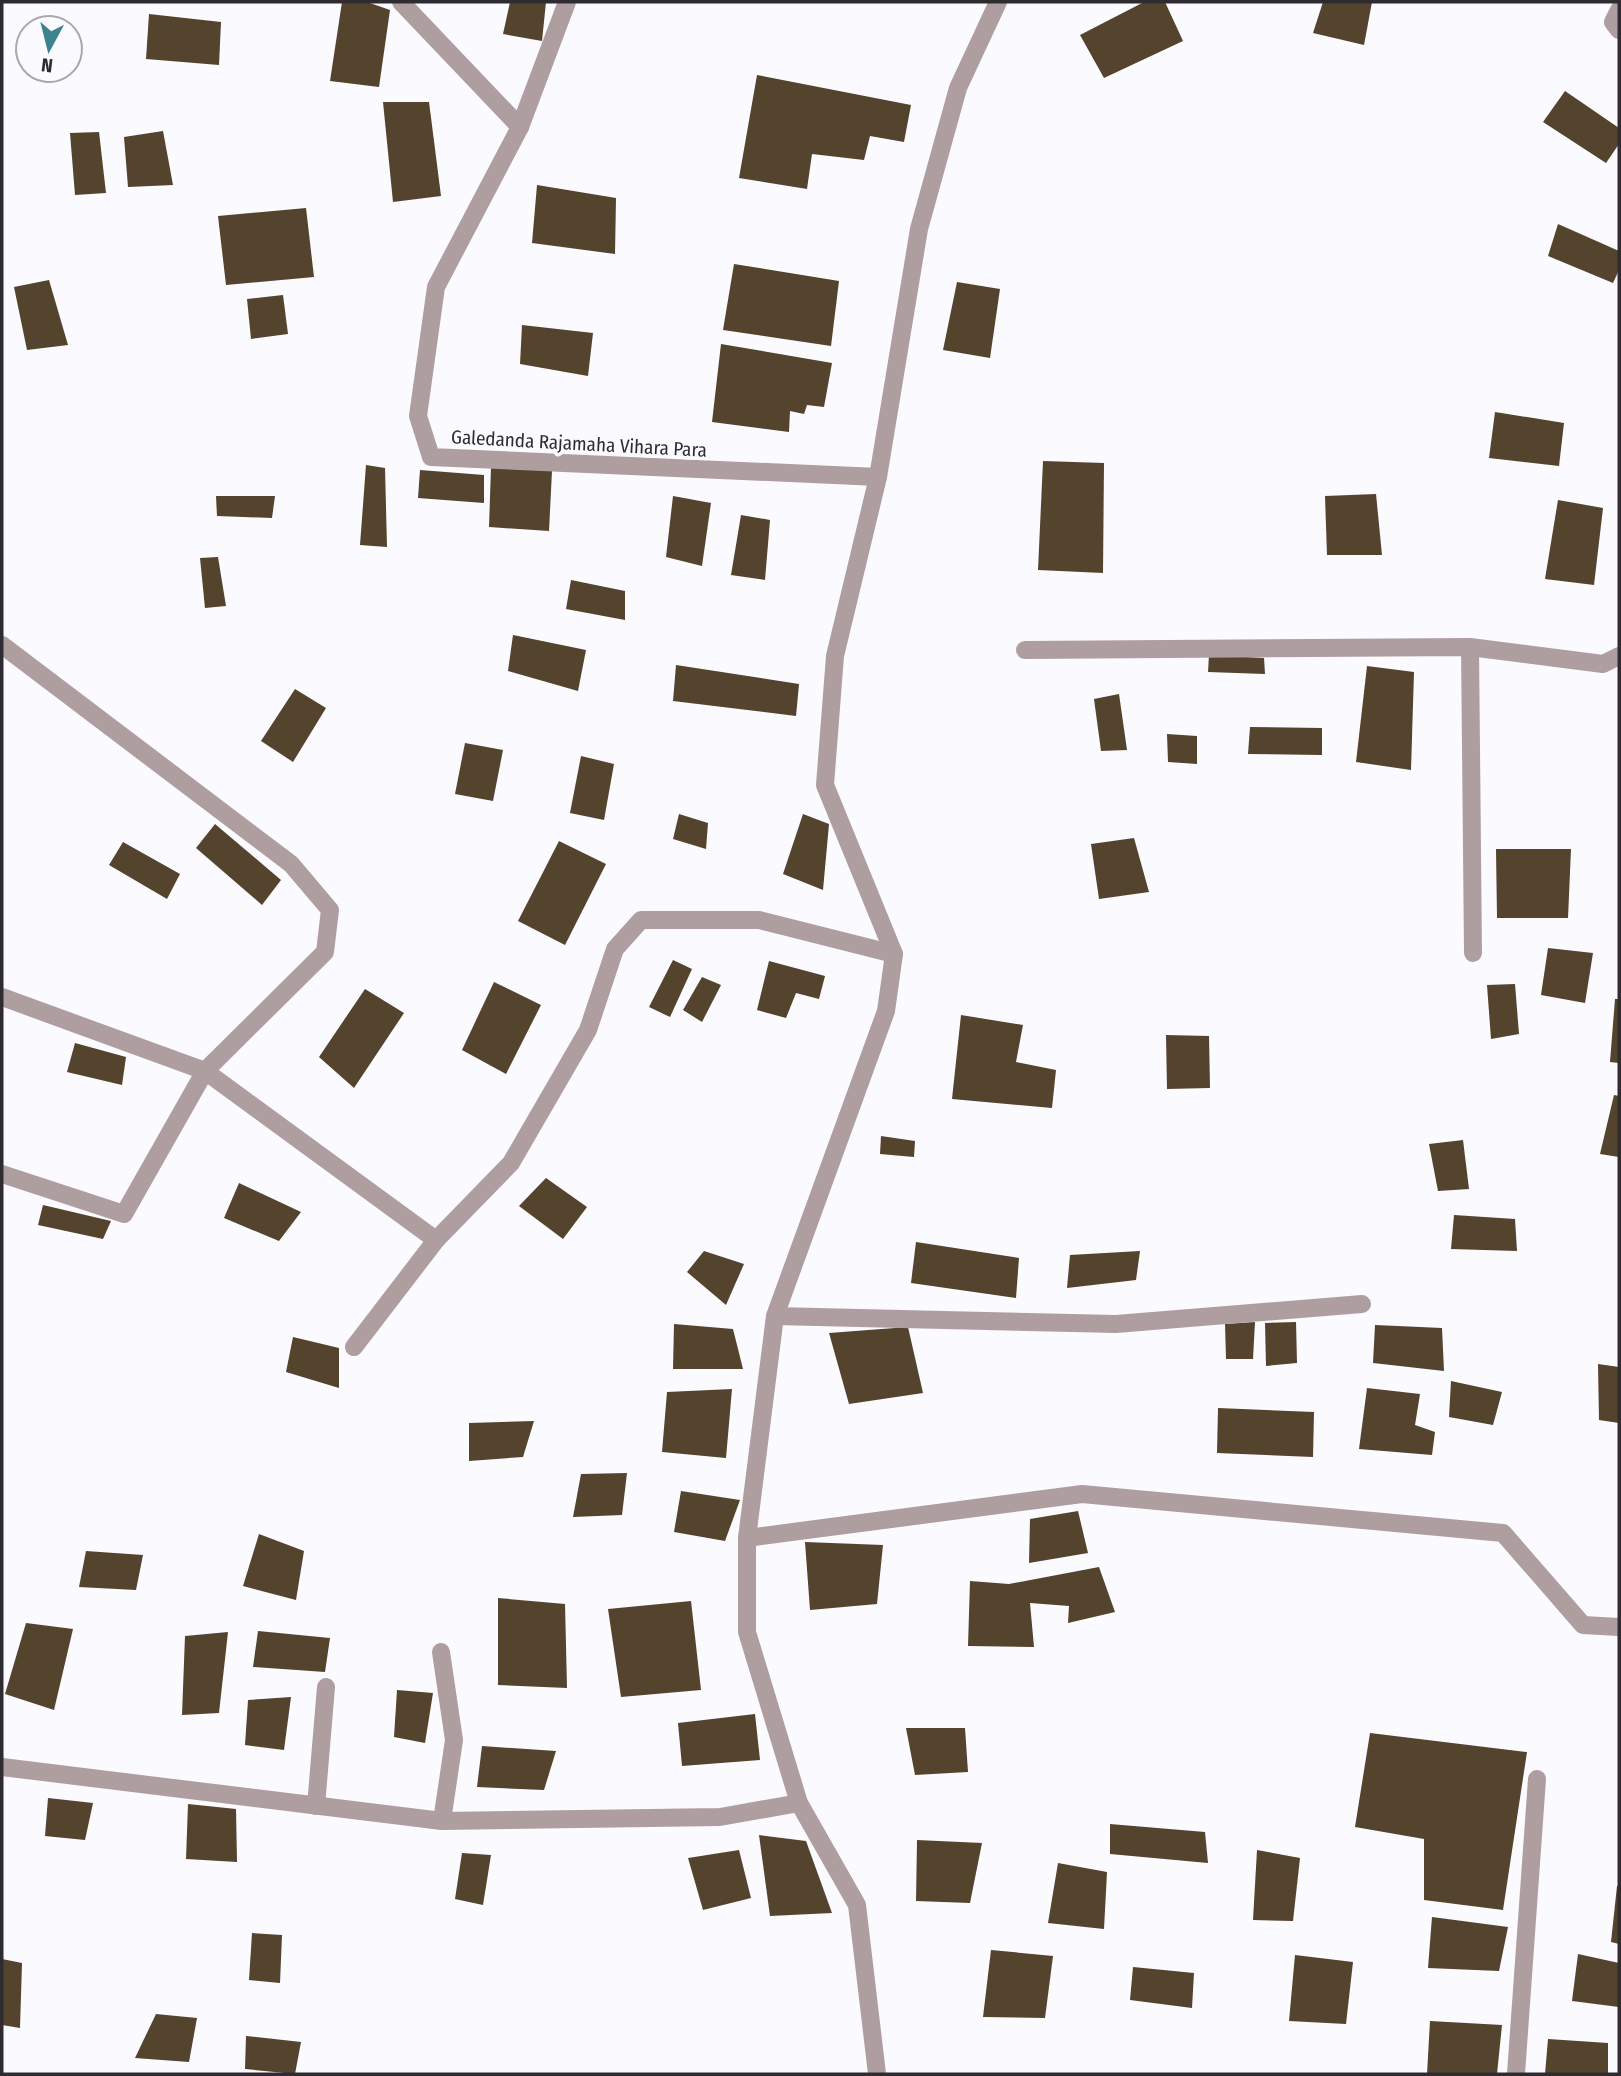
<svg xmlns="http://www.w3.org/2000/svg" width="1621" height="2076" viewBox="0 0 1621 2076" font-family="'Fira Sans Condensed',sans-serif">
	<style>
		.building { fill: #54432d }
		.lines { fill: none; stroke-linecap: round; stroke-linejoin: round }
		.minor { stroke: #ae9ea0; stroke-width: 18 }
		.labels { text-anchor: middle; stroke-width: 7; stroke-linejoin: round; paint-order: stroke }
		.street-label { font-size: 19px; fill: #2e2c30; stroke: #fbfaff }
	</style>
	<rect width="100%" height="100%" fill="#fbfaff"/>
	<g class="building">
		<path d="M342 2H367L390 10 379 87 330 81Z"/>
		<path d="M510 2H546L542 41 503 34Z"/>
		<path d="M1144 2H1165L1183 41 1104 78 1080 35Z"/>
		<path d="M1323 2H1372L1364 45 1313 33Z"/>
		<path d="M149 14 221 22 219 65 146 59Z"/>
		<path d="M757 75 911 105 904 142 870 136 864 160 812 154 807 189 739 178Z"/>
		<path d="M1565 91 1619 128V144L1606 163 1543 122Z"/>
		<path d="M383 102H429L441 196 393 202Z"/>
		<path d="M163 131 173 185 128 187 124 137Z"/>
		<path d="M99 132 106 193 75 195 70 133Z"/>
		<path d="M537 185 616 198 615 254 532 243Z"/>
		<path d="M306 208 314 277 226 285 218 216Z"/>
		<path d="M1558 224 1619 251V270L1613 283 1548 256Z"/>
		<path d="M734 264 839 281 831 346 723 330Z"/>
		<path d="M49 280 68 345 27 350 14 287Z"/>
		<path d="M957 282 1000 289 990 358 943 350Z"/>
		<path d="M283 295 288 334 251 339 247 299Z"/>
		<path d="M522 325 593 333 588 376 520 364Z"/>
		<path d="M721 344 832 363 824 407 807 405 804 414 790 411 789 432 712 422Z"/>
		<path d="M1495 412 1564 423 1559 466 1489 458Z"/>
		<path d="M1043 461 1104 463 1103 573 1038 570Z"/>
		<path d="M366 465 385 468 387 547 360 545Z"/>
		<path d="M491 467 552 471 549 531 489 527Z"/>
		<path d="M420 470 484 475V503L418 498Z"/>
		<path d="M1376 494 1382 555H1327L1325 496Z"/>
		<path d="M216 496H275L272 518 217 516Z"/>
		<path d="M673 496 711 503 702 566 666 557Z"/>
		<path d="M1558 500 1603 508 1594 585 1545 579Z"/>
		<path d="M741 515 770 520 765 580 731 575Z"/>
		<path d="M218 557 226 606 205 608 200 558Z"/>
		<path d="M571 580 625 591V620L566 609Z"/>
		<path d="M513 635 586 650 578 691 508 671Z"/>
		<path d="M1209 655 1264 658 1265 674 1208 672Z"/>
		<path d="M676 665 799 684 796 716 673 701Z"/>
		<path d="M1367 666 1414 672 1411 770 1356 762Z"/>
		<path d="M295 689 326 708 293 762 261 741Z"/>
		<path d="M1119 694 1127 750 1101 751 1094 699Z"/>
		<path d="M1250 727 1322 728V755L1248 754Z"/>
		<path d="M1167 734 1197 736V764L1168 762Z"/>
		<path d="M465 743 503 750 493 801 455 794Z"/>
		<path d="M581 756 614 764 604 820 570 813Z"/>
		<path d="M679 814 708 823 706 849 673 839Z"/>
		<path d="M803 814 829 824 823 890 783 874Z"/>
		<path d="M215 824 281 880 262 905 196 848Z"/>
		<path d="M1134 838 1149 892 1099 899 1091 844Z"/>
		<path d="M559 841 606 864 565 945 518 921Z"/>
		<path d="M123 842 180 874 167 899 109 865Z"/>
		<path d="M1496 849H1571L1568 918H1497Z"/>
		<path d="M1548 948 1593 953 1585 1003 1541 995Z"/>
		<path d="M673 960 692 969 670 1017 649 1007Z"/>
		<path d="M769 961 825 976 819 999 796 993 786 1018 757 1010Z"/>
		<path d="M702 977 721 985 702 1022 683 1010Z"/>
		<path d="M494 982 541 1005 506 1074 462 1050Z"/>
		<path d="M1515 984 1519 1034 1491 1039 1487 985Z"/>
		<path d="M365 989 404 1013 354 1088 319 1057Z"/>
		<path d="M1615 999H1619V1063L1610 1062Z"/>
		<path d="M961 1015 1023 1025 1016 1062 1056 1070 1052 1108 952 1099Z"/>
		<path d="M1166 1035 1209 1036 1210 1088 1167 1089Z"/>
		<path d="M75 1043 126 1057 122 1085 67 1072Z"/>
		<path d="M1614 1095 1619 1096V1157L1600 1154Z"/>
		<path d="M881 1136 915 1141 914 1157 880 1154Z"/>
		<path d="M1463 1140 1469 1189 1438 1191 1429 1144Z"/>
		<path d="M546 1178 587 1207 563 1239 519 1206Z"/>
		<path d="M239 1183 301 1212 279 1241 224 1218Z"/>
		<path d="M43 1205 111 1221 103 1239 38 1225Z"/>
		<path d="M1454 1215 1515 1219 1517 1251 1451 1249Z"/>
		<path d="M916 1242 1019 1258 1016 1298 911 1283Z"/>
		<path d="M704 1251 744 1264 726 1305 687 1272Z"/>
		<path d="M1140 1251 1136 1280 1067 1288 1070 1255Z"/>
		<path d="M1255 1322 1253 1359H1226L1225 1324Z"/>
		<path d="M1296 1322 1297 1363 1266 1366 1265 1323Z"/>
		<path d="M674 1324 733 1329 743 1369H673Z"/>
		<path d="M1375 1325 1442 1328 1444 1371 1373 1363Z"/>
		<path d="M908 1327 923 1393 849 1404 829 1333Z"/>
		<path d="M293 1337 339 1348V1388L286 1372Z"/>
		<path d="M1598 1364 1619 1367V1423L1599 1420Z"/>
		<path d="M1451 1381 1502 1392 1493 1425 1449 1417Z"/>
		<path d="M1367 1388 1420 1394 1415 1425 1435 1432 1432 1455 1359 1449Z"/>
		<path d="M732 1389 726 1458 662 1452 667 1392Z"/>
		<path d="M1218 1408 1314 1412 1313 1457 1217 1453Z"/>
		<path d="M534 1421 523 1457 469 1461V1423Z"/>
		<path d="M627 1473 622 1515 573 1517 581 1474Z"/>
		<path d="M681 1491 740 1500 725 1541 674 1532Z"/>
		<path d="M1078 1511 1088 1553 1029 1563 1030 1519Z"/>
		<path d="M259 1534 304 1551 296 1600 243 1586Z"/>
		<path d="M805 1542 883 1545 877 1604 810 1610Z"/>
		<path d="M86 1551 143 1555 136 1590 79 1587Z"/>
		<path d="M1099 1567 1115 1612 1068 1623 1069 1606 1030 1603 1034 1647 968 1646 970 1581 1009 1584Z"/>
		<path d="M498 1598 565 1604 567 1688 498 1685Z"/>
		<path d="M691 1601 701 1690 621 1697 608 1609Z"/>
		<path d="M26 1623 73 1629 54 1710 5 1694Z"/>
		<path d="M258 1631 330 1638 325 1672 253 1667Z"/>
		<path d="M228 1632 219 1713 182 1715 185 1636Z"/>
		<path d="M397 1690 433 1693 425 1743 394 1737Z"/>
		<path d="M291 1697 284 1750 245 1745 248 1700Z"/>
		<path d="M755 1714 760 1760 682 1766 678 1723Z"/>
		<path d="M906 1728H965L968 1772 915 1775Z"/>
		<path d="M1370 1733 1527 1752 1503 1910 1424 1900V1839L1355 1827Z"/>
		<path d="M482 1746 556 1751 544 1790 477 1787Z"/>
		<path d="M48 1798 93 1803 85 1840 45 1836Z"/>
		<path d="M188 1804 236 1809 237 1862 186 1859Z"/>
		<path d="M1110 1824 1205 1832 1208 1863 1110 1854Z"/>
		<path d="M759 1835 806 1841 832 1913 770 1916Z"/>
		<path d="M917 1840 982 1843 970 1903 916 1901Z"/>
		<path d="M739 1850 751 1898 703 1910 688 1858Z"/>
		<path d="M1257 1850 1300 1858 1293 1921 1253 1920Z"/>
		<path d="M462 1853 491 1855 483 1905 455 1899Z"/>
		<path d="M1058 1863 1107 1872 1104 1929 1048 1923Z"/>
		<path d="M1617 1886H1619V1944L1611 1942Z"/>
		<path d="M1432 1917 1508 1927 1499 1971 1428 1968Z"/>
		<path d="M252 1933 282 1935 280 1983 249 1980Z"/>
		<path d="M991 1950 1053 1956 1045 2018 983 2017Z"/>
		<path d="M1578 1954 1619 1963V2007L1572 2001Z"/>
		<path d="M1295 1955 1353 1962 1346 2024 1289 2021Z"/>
		<path d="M2 1959 22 1963 20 2028 2 2025Z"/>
		<path d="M1133 1967 1194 1973 1192 2008 1130 2000Z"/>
		<path d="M156 2014 197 2018 189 2062 135 2058Z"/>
		<path d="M1430 2021 1502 2025 1497 2074H1427Z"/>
		<path d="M246 2036 301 2042 295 2074 245 2069Z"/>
		<path d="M1548 2039 1608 2043V2074H1545Z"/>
	</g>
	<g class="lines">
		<g class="minor">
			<path d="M401 2 520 127"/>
			<path d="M567 2 520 127 436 287 418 416 431 457 878 477"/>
			<path d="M1619 10 1613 22 1619 30"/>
			<path d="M2 645 291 864 330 910 325 952 205 1071 124 1214 2 1174"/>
			<path d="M1470 647 1473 953"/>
			<path d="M1025 650 1470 647 1603 664 1619 656"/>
			<path d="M2 997 205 1071 436 1240"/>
			<path d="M775 1316 1116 1324 1362 1304"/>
			<path d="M354 1347 436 1240 511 1163 588 1030 615 949 641 920H759L894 954"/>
			<path d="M747 1538 1082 1494 1503 1533 1583 1625 1619 1627"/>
			<path d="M441 1652 454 1740 442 1821"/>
			<path d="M2 1767 442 1821 720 1817 799 1803"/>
			<path d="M316 1806 326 1687"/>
			<path d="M877 2074 857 1905 799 1803 747 1632V1538L775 1316 886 1011 894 954 825 785 835 656 878 477 919 229 958 88 998 2"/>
			<path d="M1516 2074 1537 1779"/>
		</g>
	</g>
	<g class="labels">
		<g class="street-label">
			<text transform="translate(579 443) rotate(3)" y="7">Galedanda Rajamaha Vihara Para</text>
		</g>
	</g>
	<rect width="1621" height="2076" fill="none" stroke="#2e2c30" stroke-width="7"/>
	<g transform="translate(49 49) rotate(187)"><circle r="33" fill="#fbfaff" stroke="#a9a8ac" stroke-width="2"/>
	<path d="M0-5L12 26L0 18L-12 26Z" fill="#3d828f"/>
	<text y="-10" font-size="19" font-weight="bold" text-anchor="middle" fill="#2e2c30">N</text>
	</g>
</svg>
